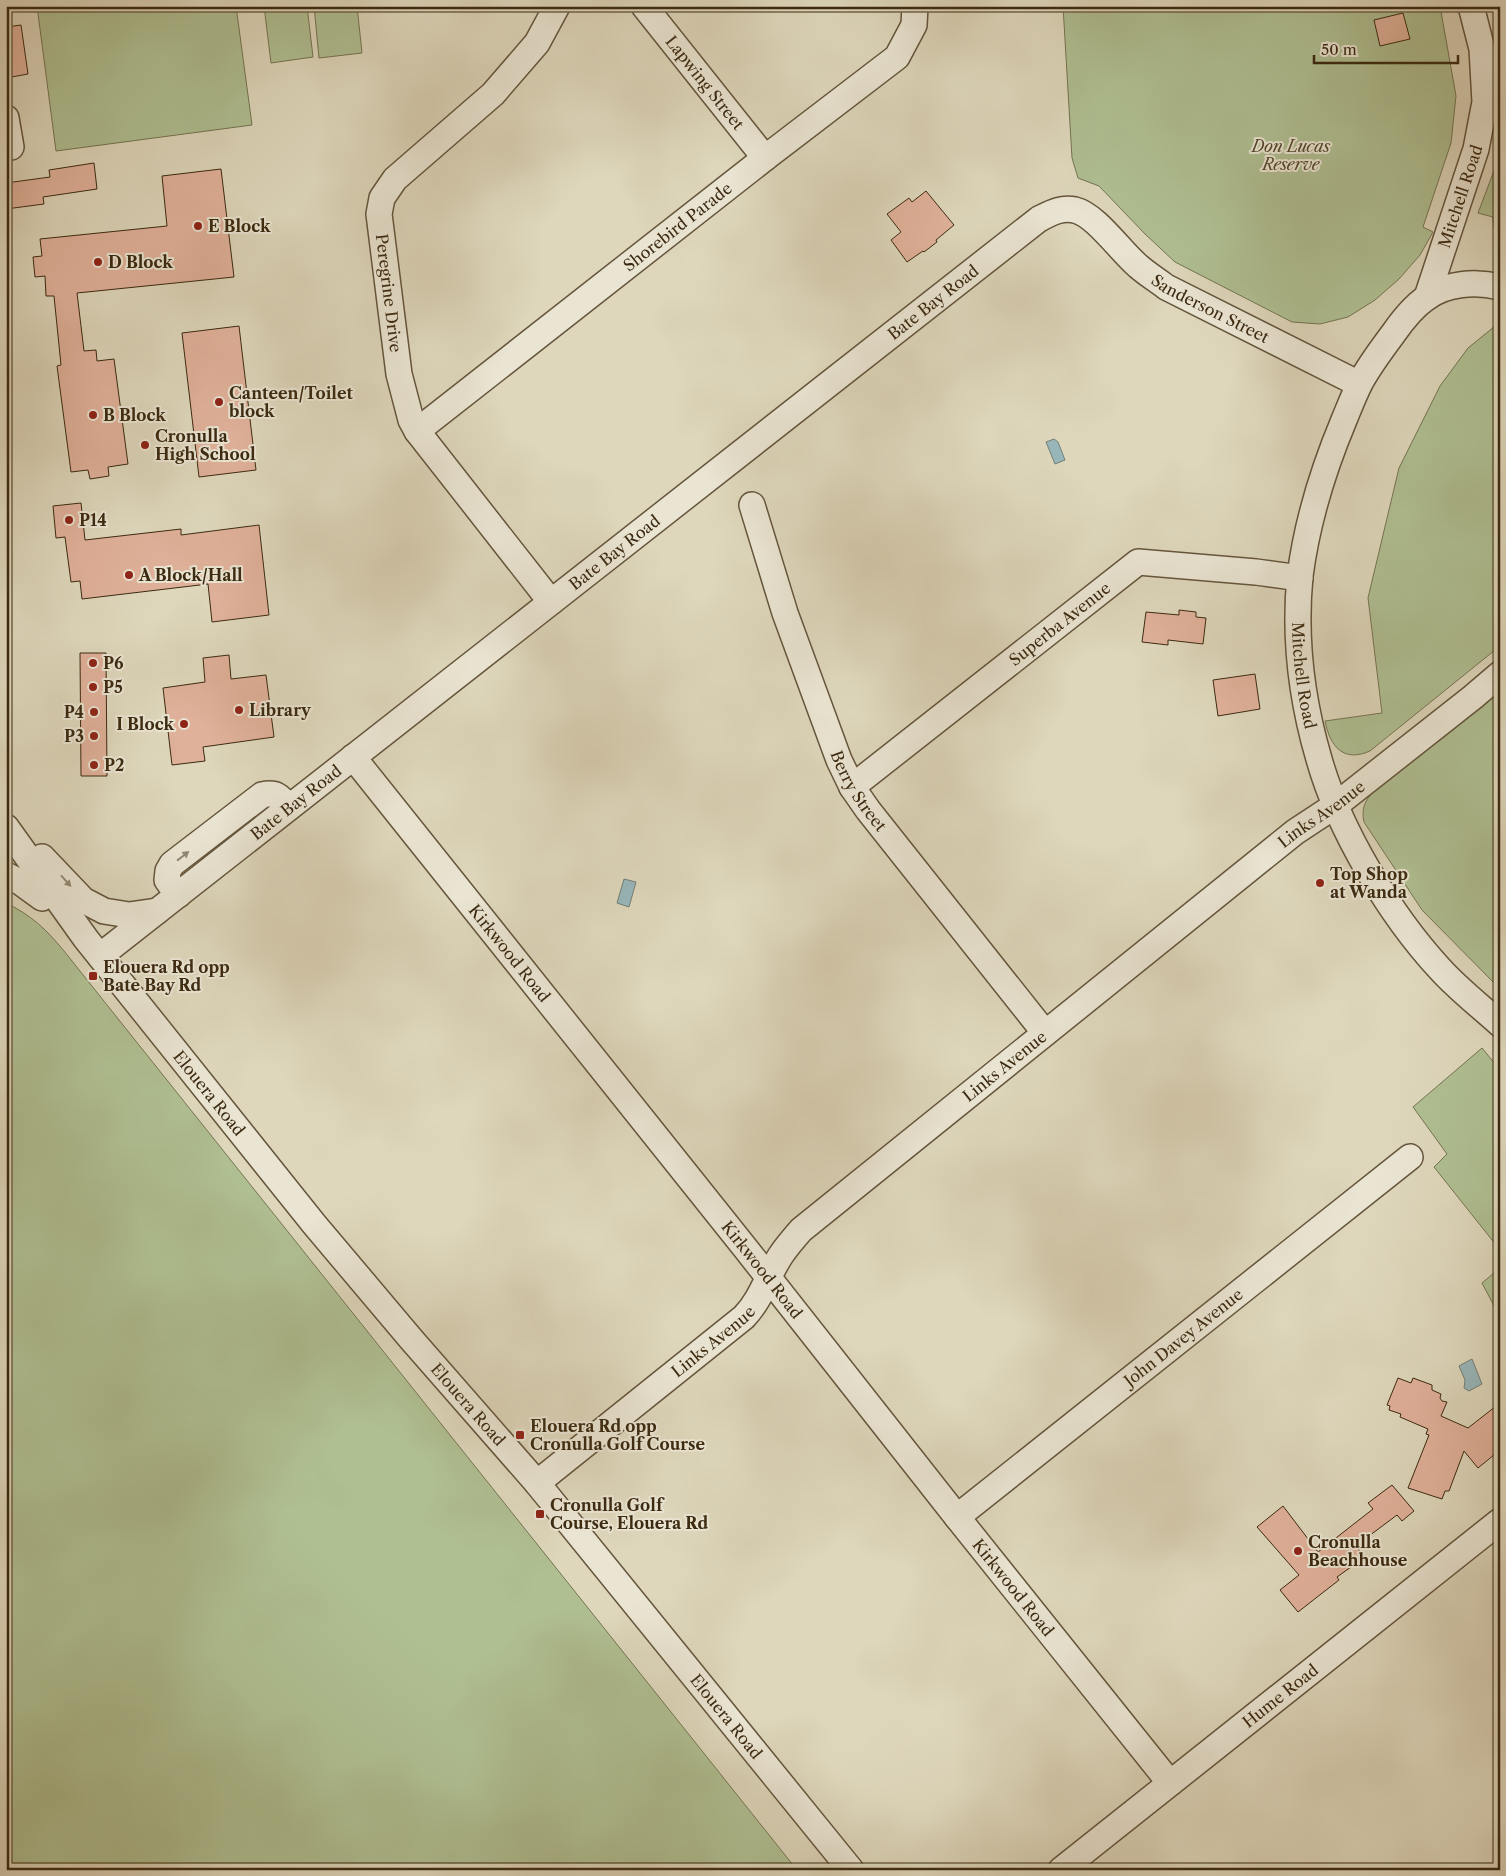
<svg xmlns="http://www.w3.org/2000/svg" width="1506" height="1876" viewBox="0 0 1506 1876" font-family="'Libre Caslon Text',serif">
	<style>
		.green { fill: #afbf92; stroke: #757452 }
		.water { fill: #98b7bb; stroke: #737f77 }
		.building { fill: #e0b19a; stroke: #3b2a11 }
		.lines { fill: none; stroke-linecap: round; stroke-linejoin: round }
		.minor-casing { stroke: #64553c; stroke-width: 28 }
		.minor { stroke: #eae5d3; stroke-width: 25 }
		.oneway { fill: #928872 }
		.poi-dot { fill: #8f2418; stroke: #eae5d3; stroke-width: 2 }
		.labels { text-anchor: middle; stroke-width: 4; stroke-linejoin: round; paint-order: stroke }
		.street-label { font-size: 16px; fill: #3b2a11; stroke: #eae5d3 }
		.park-label { font-size: 16px; font-style: italic; fill: #52482b; stroke: #eae5d3 }
		.poi-label { font-size: 16px; font-weight: bold; fill: #3b2a11; stroke: #eae5d3; text-anchor: start }
	</style>
	<rect width="100%" height="100%" fill="#ded7bc"/>
	<filter id="stains"><feTurbulence type="fractalNoise" baseFrequency=".004" numOctaves="4"/><feColorMatrix values="0 0 0 0 .2 0 0 0 0 .09 0 0 0 0 .02 0 0 0 .5 -.17"/></filter>
	<radialGradient id="worn" r=".72"><stop offset=".6" stop-color="#630" stop-opacity="0"/><stop offset="1" stop-color="#630" stop-opacity=".3"/></radialGradient>
	<g class="green">
		<path d="M37 6H236L252 125 56 151Z"/>
		<path d="M264 6H307L313 57 271 63Z"/>
		<path d="M314 6H357L362 53 319 58Z"/>
		<path d="M1063 6H1440L1456 96 1451 143 1423 227 1433 232 1420 255 1399 279 1375 300 1348 317 1320 324 1292 322 1175 262 1145 234 1099 186 1078 178 1072 158Z"/>
		<path d="M1500 155V236C1494 232 1493 223 1493 217L1478 213Z"/>
		<path d="M1500 322V646L1370 751C1343 763 1330 746 1325 721L1382 713 1368 598 1399 468 1440 386 1468 348Z"/>
		<path d="M1500 692V989L1422 910 1364 822C1361 808 1365 800 1375 790Z"/>
		<path d="M6 903C31 915 46 929 64 951L797 1870H6Z"/>
		<path d="M1482 1048 1500 1070V1250L1434 1167 1447 1154 1413 1107Z"/>
		<path d="M1500 1268V1317L1482 1283Z"/>
	</g>
	<g class="water">
		<path d="M1054 439 1058 442 1065 460 1055 464 1046 442Z"/>
		<path d="M624 879 636 882 629 907 617 903Z"/>
		<path d="M1472 1359 1482 1384 1469 1391 1464 1388 1465 1380 1459 1366Z"/>
	</g>
	<g class="building">
		<path d="M1403 13 1410 39 1380 46 1374 20Z"/>
		<path d="M21 25 28 74 6 78V27Z"/>
		<path d="M94 163 97 189 43 197 44 204 6 209V183L50 177 49 170Z"/>
		<path d="M221 169 234 277 77 293 84 351 96 350 97 361 114 359 128 464 108 467 109 476 90 479 88 470 71 472 57 366 61 365 54 296H46L45 276 35 277 33 257 42 256 40 239 167 226 162 176Z"/>
		<path d="M926 191 954 225 936 240 937 242 924 252 923 251 907 262 891 240 901 232 887 214 909 198 912 202Z"/>
		<path d="M239 326 256 470 199 477 182 333Z"/>
		<path d="M81 503 85 540 181 529V535L259 525 269 615 212 622 208 584 82 599 80 581 71 582 65 537 56 538 53 506Z"/>
		<path d="M1179 610 1196 612V617L1206 618 1203 644 1168 640V645L1142 642 1146 612 1179 615Z"/>
		<path d="M80 653H106L107 776H81Z"/>
		<path d="M229 655 231 679 266 675 274 737 203 747 205 761 172 765 163 688 205 682 203 658Z"/>
		<path d="M1255 674 1260 709 1218 716 1213 680Z"/>
		<path d="M1398 1378 1411 1383 1413 1378 1432 1385V1390L1441 1394 1440 1398 1442 1401 1447 1402 1441 1416 1468 1428 1500 1403V1450L1478 1468 1464 1451 1449 1491H1445L1442 1499 1408 1488 1429 1435 1426 1434 1428 1429 1400 1417 1401 1414 1389 1410 1390 1406 1387 1405Z"/>
		<path d="M1392 1485 1414 1511 1402 1521 1397 1515 1369 1536 1370 1538 1357 1548 1365 1557 1337 1577 1339 1580 1298 1612 1280 1590 1299 1575 1257 1527 1283 1506 1318 1552 1373 1509 1368 1503Z"/>
	</g>
	<g class="lines">
		<defs>
			<g id="minor">
				<path id="s1" d="M644 6 765 158"/>
				<path d="M6 118 11 147"/>
				<path id="s2" d="M1500 287C1476 281 1446 283 1426 298 1413 307 1402 321 1393 334 1381 350 1369 366 1360 383 1354 395 1349 408 1344 420 1323 470 1307 522 1300 576 1294 637 1302 701 1319 759 1339 830 1390 915 1440 969 1458 989 1480 1006 1500 1024"/>
				<path id="s3" d="M1427 297 1476 149 1485 102 1482 49 1471 6"/>
				<path id="s4" d="M417 431 765 158 897 57 914 25 915 6"/>
				<path id="s5" d="M752 505 785 613 839 760 852 787 868 810 1045 1033"/>
				<path d="M551 602 417 431 411 420 399 374 379 214 382 198 395 179 493 94 537 43 557 6"/>
				<path id="s6" d="M353 757 746 1249 957 1517 1170 1783"/>
				<path id="s7" d="M852 787 1138 562 1256 572 1300 578"/>
				<path id="s8" d="M6 827 86 939 314 1224 411 1339 537 1483 851 1870"/>
				<path d="M42 857 83 900 104 911 129 915 157 911"/>
				<path d="M6 875 20 882 42 898"/>
				<path d="M178 895 167 880 168 871 172 864 262 795C276 792 280 796 288 807"/>
				<path id="s9" d="M100 956 1039 219C1051 213 1061 207 1075 210 1096 215 1121 252 1138 266 1147 274 1157 280 1166 287L1359 384"/>
				<path id="s10" d="M537 1483 744 1317C762 1298 767 1276 781 1255 787 1246 794 1238 801 1230L1295 832 1336 805 1473 697 1500 674"/>
				<path id="s11" d="M957 1517 1410 1157"/>
				<path id="s12" d="M1061 1870 1500 1521"/>
			</g>
		</defs>
		<use href="#minor" class="minor-casing"/>
		<use href="#minor" class="minor"/>
	</g>
	<defs><path id="oneway-solid" d="M-6-.8H1V-3.2L6.5 0L1 3.2V.8H-6Z" transform="scale(1.25)"/></defs>
	<g class="oneway">
		<use href="#oneway-solid" transform="translate(183 856) rotate(-38)"/>
		<use href="#oneway-solid" transform="translate(66 881) rotate(48)"/>
	</g>
	<g class="poi-dot">
		<circle cx="198" cy="226" r="5"/>
		<circle cx="98" cy="262" r="5"/>
		<circle cx="219" cy="402" r="5"/>
		<circle cx="93" cy="415" r="5"/>
		<circle cx="145" cy="445" r="5"/>
		<circle cx="69" cy="520" r="5"/>
		<circle cx="129" cy="575" r="5"/>
		<circle cx="93" cy="663" r="5"/>
		<circle cx="93" cy="687" r="5"/>
		<circle cx="239" cy="710" r="5"/>
		<circle cx="94" cy="712" r="5"/>
		<circle cx="184" cy="724" r="5"/>
		<circle cx="94" cy="736" r="5"/>
		<circle cx="94" cy="765" r="5"/>
		<circle cx="1320" cy="883" r="5"/>
		<rect x="88" y="971" width="10" height="10" rx="2.5"/>
		<rect x="515" y="1430" width="10" height="10" rx="2.5"/>
		<rect x="535" y="1509" width="10" height="10" rx="2.5"/>
		<circle cx="1298" cy="1551" r="5"/>
	</g>
	<g class="labels">
		<g class="street-label">
			<text dy="6" stroke="none"><textPath href="#s1" startOffset="98">Lapwing Street</textPath></text>
			<text dy="6" stroke="none"><textPath href="#s3" startOffset="106">Mitchell Road</textPath></text>
			<text dy="6" stroke="none"><textPath href="#s4" startOffset="331">Shorebird Parade</textPath></text>
			<text transform="translate(389 293) rotate(83)" y="6">Peregrine Drive</text>
			<text dy="6" stroke="none"><textPath href="#s9" startOffset="1059">Bate Bay Road</textPath></text>
			<text dy="6" stroke="none"><textPath href="#s9" startOffset="1401">Sanderson Street</textPath></text>
			<text dy="6" stroke="none"><textPath href="#s9" startOffset="654">Bate Bay Road</textPath></text>
			<text dy="6" stroke="none"><textPath href="#s7" startOffset="264">Superba Avenue</textPath></text>
			<text dy="6" stroke="none"><textPath href="#s2" startOffset="488">Mitchell Road</textPath></text>
			<text dy="6" stroke="none"><textPath href="#s5" startOffset="306">Berry Street</textPath></text>
			<text dy="6" stroke="none"><textPath href="#s9" startOffset="249">Bate Bay Road</textPath></text>
			<text dy="6" stroke="none"><textPath href="#s10" startOffset="1036">Links Avenue</textPath></text>
			<text dy="6" stroke="none"><textPath href="#s6" startOffset="251">Kirkwood Road</textPath></text>
			<text dy="6" stroke="none"><textPath href="#s10" startOffset="631">Links Avenue</textPath></text>
			<text dy="6" stroke="none"><textPath href="#s8" startOffset="335">Elouera Road</textPath></text>
			<text dy="6" stroke="none"><textPath href="#s6" startOffset="656">Kirkwood Road</textPath></text>
			<text dy="6" stroke="none"><textPath href="#s11" startOffset="289">John Davey Avenue</textPath></text>
			<text dy="6" stroke="none"><textPath href="#s10" startOffset="226">Links Avenue</textPath></text>
			<text dy="6" stroke="none"><textPath href="#s8" startOffset="740">Elouera Road</textPath></text>
			<text dy="6" stroke="none"><textPath href="#s6" startOffset="1061">Kirkwood Road</textPath></text>
			<text dy="6" stroke="none"><textPath href="#s12" startOffset="280">Hume Road</textPath></text>
			<text dy="6" stroke="none"><textPath href="#s8" startOffset="1145">Elouera Road</textPath></text>
		</g>
		<g class="park-label">
			<text x="1291" y="152">Don Lucas<tspan x="1291" dy="18">Reserve</tspan></text>
		</g>
		<g class="poi-label">
			<text x="208" y="232">E Block</text>
			<text x="108" y="268">D Block</text>
			<text x="229" y="399">Canteen/Toilet<tspan x="229" dy="18">block</tspan></text>
			<text x="103" y="421">B Block</text>
			<text x="155" y="442">Cronulla<tspan x="155" dy="18">High School</tspan></text>
			<text x="79" y="526">P14</text>
			<text x="139" y="581">A Block/Hall</text>
			<text x="103" y="669">P6</text>
			<text x="103" y="693">P5</text>
			<text x="249" y="716">Library</text>
			<text x="84" y="718" text-anchor="end">P4</text>
			<text x="174" y="730" text-anchor="end">I Block</text>
			<text x="84" y="742" text-anchor="end">P3</text>
			<text x="104" y="771">P2</text>
			<text x="1330" y="880">Top Shop<tspan x="1330" dy="18">at Wanda</tspan></text>
			<text x="103" y="973">Elouera Rd opp<tspan x="103" dy="18">Bate Bay Rd</tspan></text>
			<text x="530" y="1432">Elouera Rd opp<tspan x="530" dy="18">Cronulla Golf Course</tspan></text>
			<text x="550" y="1511">Cronulla Golf<tspan x="550" dy="18">Course, Elouera Rd</tspan></text>
			<text x="1308" y="1548">Cronulla<tspan x="1308" dy="18">Beachhouse</tspan></text>
		</g>
	</g>
	<rect width="1506" height="1876" fill="none" stroke="#ded7bc" stroke-width="25"/>
	<rect x="8" y="8" width="1491" height="1861" fill="none" stroke="#3b2a11" stroke-width="2.5"/>
	<rect x="12" y="12" width="1481" height="1851" fill="none" stroke="#3b2a11"/>
	<path d="M1314 55v8h144v-8" fill="none" stroke="#3b2a11" stroke-width="2.5"/>
	<text x="1321" y="55" font-size="15" fill="#3b2a11" stroke="#eae5d3" stroke-width="4" paint-order="stroke">50 m</text>
	<rect width="100%" height="100%" filter="url(#stains)"/>
	<rect width="100%" height="100%" fill="url(#worn)"/>
</svg>
